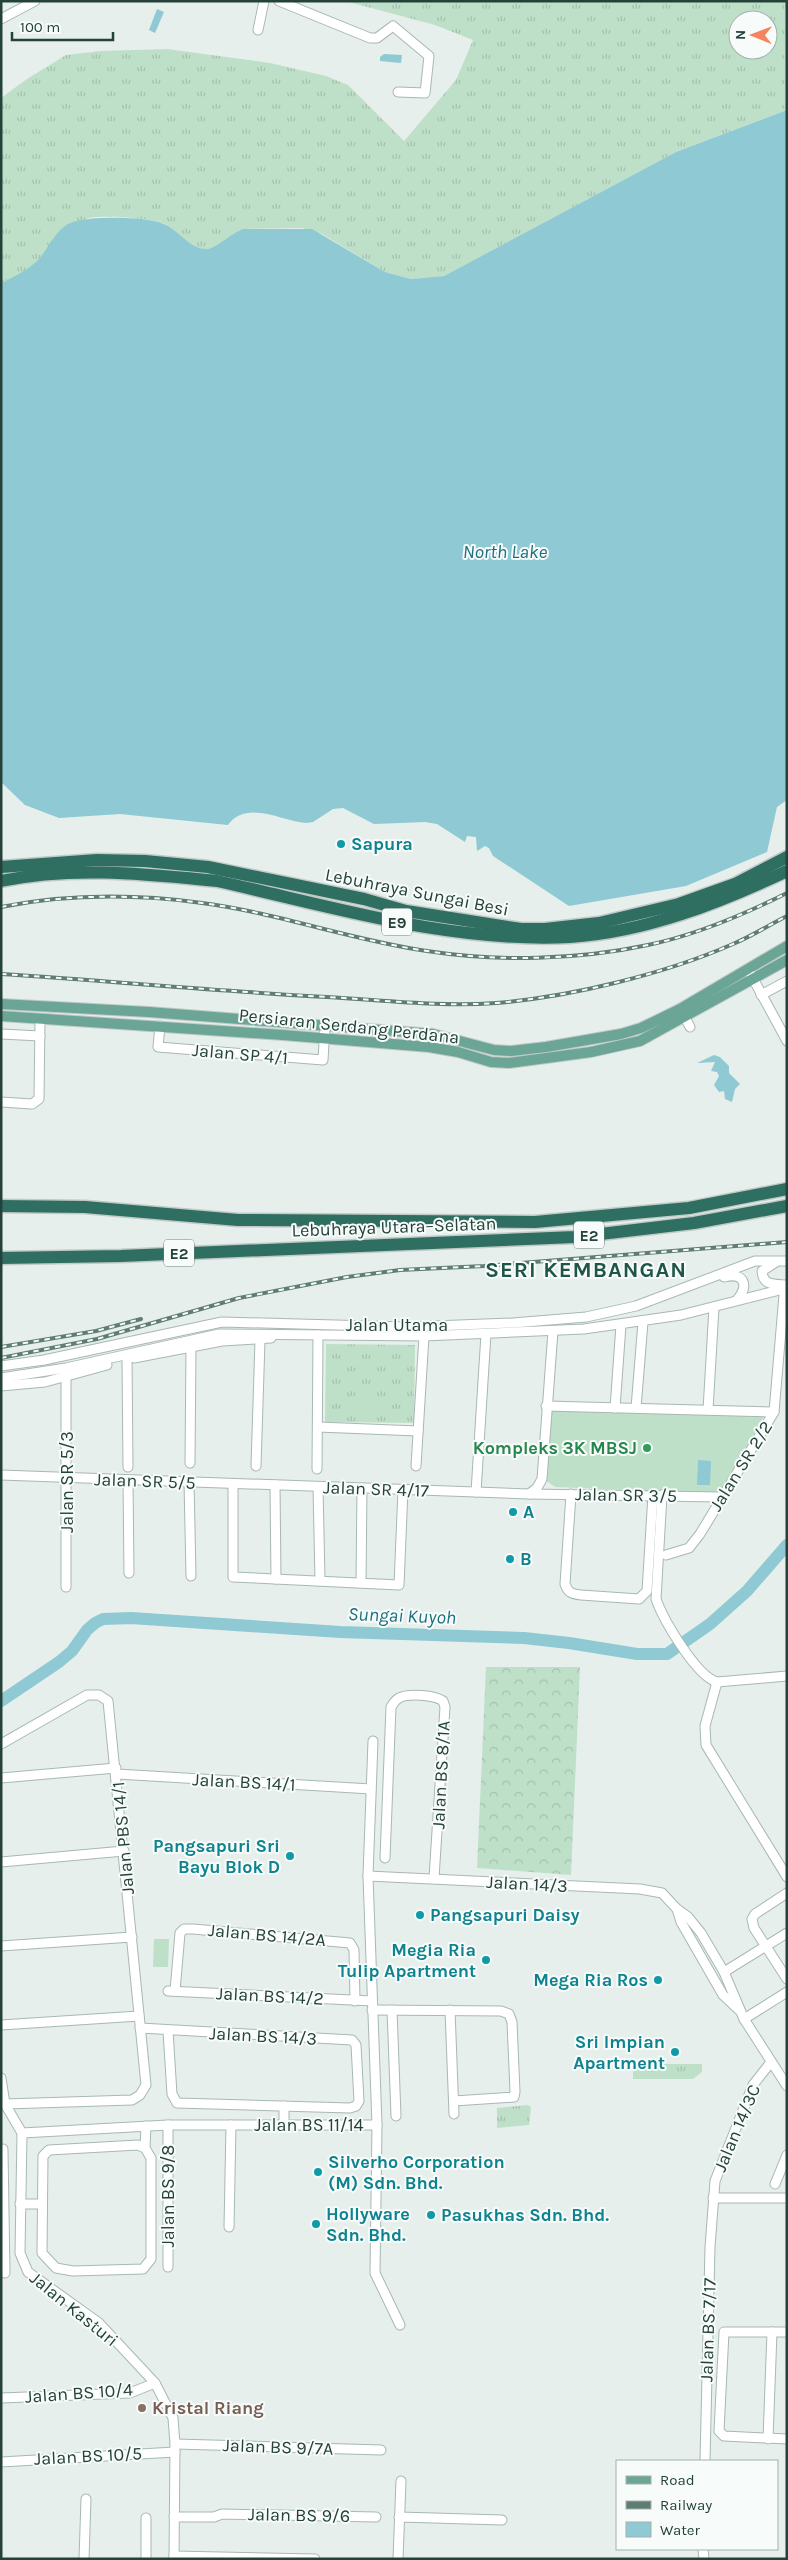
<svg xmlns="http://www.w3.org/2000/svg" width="788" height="2560" viewBox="0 0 788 2560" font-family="Karla,sans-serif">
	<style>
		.grass { fill: url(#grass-tufts); fill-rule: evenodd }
		.forest { fill: url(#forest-crowns) }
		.garden { fill: #bfe0c8 }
		.water { fill: #8ec9d4 }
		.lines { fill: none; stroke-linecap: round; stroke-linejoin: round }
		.river { stroke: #8ec9d4; stroke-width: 12 }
		.minor-casing { stroke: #a8b8b2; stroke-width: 11 }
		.major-casing { stroke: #c2cac8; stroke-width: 12 }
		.highway-casing { stroke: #c2cac8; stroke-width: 15 }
		.minor { stroke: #fff; stroke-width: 9 }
		.major { stroke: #6aa596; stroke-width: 10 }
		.highway { stroke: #2f6f62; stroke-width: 12 }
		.rail-casing { stroke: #5f7d75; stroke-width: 4 }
		.rail { stroke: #f7fbf9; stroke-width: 2; stroke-dasharray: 5.5; stroke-linecap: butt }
		.culture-dot { fill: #0f9aa8; stroke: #f7fbf9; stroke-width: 2 }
		.leisure-dot { fill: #2e9e5b; stroke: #f7fbf9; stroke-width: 2 }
		.education-dot { fill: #8d6e63; stroke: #f7fbf9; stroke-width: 2 }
		.labels { text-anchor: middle; stroke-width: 4; stroke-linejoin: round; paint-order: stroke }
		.shield { fill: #f7fbf9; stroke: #637a73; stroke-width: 1 }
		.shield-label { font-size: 16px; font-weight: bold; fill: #24423a }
		.culture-label { font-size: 18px; font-weight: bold; fill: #0d838f; stroke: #f7fbf9; text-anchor: start }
		.street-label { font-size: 18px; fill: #24423a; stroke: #f7fbf9 }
		.leisure-label { font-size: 18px; font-weight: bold; fill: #27864d; stroke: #f7fbf9; text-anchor: end }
		.education-label { font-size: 18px; font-weight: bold; fill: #785e54; stroke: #f7fbf9; text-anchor: start }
		.water-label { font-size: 19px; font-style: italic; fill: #1c6f80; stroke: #f7fbf9 }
		.district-label { font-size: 22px; font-weight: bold; letter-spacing: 1px; fill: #1f5548; stroke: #f7fbf9 }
	</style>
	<defs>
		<pattern id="grass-tufts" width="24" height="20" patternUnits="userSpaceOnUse" patternTransform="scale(1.25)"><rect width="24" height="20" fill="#bfe0c8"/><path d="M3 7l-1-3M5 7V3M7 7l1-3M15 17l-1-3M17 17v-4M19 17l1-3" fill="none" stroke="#a4c1ad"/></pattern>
		<pattern id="forest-crowns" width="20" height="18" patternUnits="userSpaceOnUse" patternTransform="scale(1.25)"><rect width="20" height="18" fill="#bfe0c8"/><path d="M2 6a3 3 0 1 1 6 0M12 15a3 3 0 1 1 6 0" fill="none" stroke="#a4c1ad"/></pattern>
	</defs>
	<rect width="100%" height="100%" fill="#e6efeb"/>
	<g class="grass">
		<path d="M345 1H787V110L676 152 444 276 411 279 385 272 322 234 302 228 243 229C231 233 218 248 207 249 190 250 179 231 165 224 153 218 98 214 86 219 68 227 50 248 37 261 27 271 14 277 1 283V98L27 79 66 55 101 51 167 49 270 63 326 76 348 85 404 141 456 80 473 40 435 25ZM738 20H768V50H738Z"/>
		<path d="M326 1344 415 1345 414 1423 325 1422Z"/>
		<path d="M633 2064H702V2072L693 2079H633Z"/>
		<path d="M528 2105 531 2107 529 2125 497 2128V2108Z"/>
	</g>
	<path class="forest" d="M486 1667H580L571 1875 477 1868Z"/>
	<g class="garden">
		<path d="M349 1396 378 1397V1413L348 1412Z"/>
		<path d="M551 1409 764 1416 720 1494 555 1487 545 1480Z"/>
		<path d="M154 1939H169L168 1967H153Z"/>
	</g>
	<g class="water">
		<path d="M157 9 164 12 155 33 149 30Z"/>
		<path d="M384 54 402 55 401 63 380 61V57Z"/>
		<path d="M787 110V800L777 807 767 852 686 886 569 906 493 856 489 848 485 846 477 851 476 837 467 836 465 842 437 824 425 822 374 824 343 808 333 809 313 822 306 823C282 821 246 799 228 825L120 814 59 818 25 805 1 782V283C14 277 27 270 37 261 49 249 56 227 73 222 91 216 147 216 164 224 179 230 189 249 207 249 217 248 231 233 243 229H312L385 272 411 279 444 276 676 152Z"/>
		<path d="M714 1055 720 1057 729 1066V1073L740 1084 735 1089 732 1102 725 1099 724 1091 719 1092 714 1085 719 1076 717 1072 711 1071 715 1062 697 1063Z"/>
		<path d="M698 1460 711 1461 710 1485H697Z"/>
	</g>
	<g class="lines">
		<path class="river" d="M1 1701 59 1662 72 1651 87 1630 95 1623 103 1619 131 1618 340 1632 524 1638 569 1643 637 1654H667L710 1624 747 1591 787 1545"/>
		<defs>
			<g id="minor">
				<path d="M279 1 370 38H377L393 26 429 56 425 93 398 92"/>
				<path d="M1 19 35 1"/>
				<path d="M258 30 264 1"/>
				<path d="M750 973 787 1041"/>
				<path d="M761 995 787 981"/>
				<path d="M682 1012 690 1027"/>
				<path d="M160 1026 158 1047 323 1060 325 1026"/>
				<path d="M1 1034 40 1036"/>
				<path d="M1 1102 32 1104 39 1099 40 1019"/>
				<path d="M776 1262 762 1271C763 1286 774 1284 787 1285"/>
				<path d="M724 1277C745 1272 749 1286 737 1300"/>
				<path d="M134 1358 222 1341 271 1338"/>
				<path d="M127 1359 128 1467"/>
				<path d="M1 1366 44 1360 222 1322 408 1327 513 1323 586 1317 636 1306 755 1261H787"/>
				<path d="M66 1377V1587"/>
				<path d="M1 1378 66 1368 219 1334 424 1336 584 1329 681 1315 787 1288"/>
				<path d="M1 1386 45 1382 107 1365"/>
				<path d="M546 1406 774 1412"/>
				<path d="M615 1408 621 1325"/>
				<path d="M636 1408 643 1322"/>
				<path d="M708 1410 714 1307"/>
				<path d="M318 1427 418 1431"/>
				<path d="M190 1463 191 1346"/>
				<path d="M256 1466 260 1340"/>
				<path d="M416 1466 424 1336"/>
				<path d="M317 1469 318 1335"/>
				<path d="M1 1475 529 1494 722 1497"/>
				<path d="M128 1480 129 1573"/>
				<path d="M189 1482 191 1576"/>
				<path d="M233 1484V1577L399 1585 403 1490"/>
				<path d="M275 1485 276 1579"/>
				<path d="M318 1487 320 1581"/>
				<path d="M476 1492 486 1334"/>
				<path d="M529 1494 537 1488 542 1479 553 1331"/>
				<path d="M571 1494 565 1584C568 1593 572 1594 581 1595L639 1599 647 1591 653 1495"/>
				<path d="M662 1495 656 1599C663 1619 696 1676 717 1682L787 1676"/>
				<path d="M666 1555 689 1548 700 1534 774 1412 784 1295"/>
				<path d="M361 1583 362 1488"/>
				<path d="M717 1682 705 1726 706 1745 787 1877"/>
				<path d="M373 1741 368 1876 377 2125 375 2273 400 2325"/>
				<path d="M1 1744 87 1695H99L108 1701 146 2085 140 2095 132 2100 5 2104"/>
				<path d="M117 1774 371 1789"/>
				<path d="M1 1778 116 1768"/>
				<path d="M385 1858 391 1707C393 1704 395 1700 399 1698 408 1693 435 1695 443 1701L445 1707 434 1878"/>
				<path d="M1 1862 124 1851"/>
				<path d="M368 1876 640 1889 662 1893 677 1909 688 1917 701 1933 724 1972 744 2019 787 2086"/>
				<path d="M787 1893 755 1914 752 1919 754 1928 787 1979"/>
				<path d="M677 1909 681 1922 723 1995 739 2010"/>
				<path d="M1 1946 132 1937"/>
				<path d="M724 1972 787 1933"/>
				<path d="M168 1991 372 2001"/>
				<path d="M175 1991 180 1933 184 1929H193L350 1943 354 1950 355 2001"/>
				<path d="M372 2010 501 2011 509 2014 512 2022 515 2092 514 2097 454 2101"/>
				<path d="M392 2010 396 2116"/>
				<path d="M450 2010 454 2114"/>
				<path d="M744 2019 787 1992"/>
				<path d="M1 2025 139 2016"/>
				<path d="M140 2028 352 2040 356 2045 359 2101 356 2106 350 2108 177 2103 172 2094 168 2031"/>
				<path d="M1 2078 5 2104 22 2133"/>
				<path d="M284 2106V2125"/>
				<path d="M22 2133 20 2253 28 2272 99 2323 155 2383 173 2418 175 2444 174 2559"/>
				<path d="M22 2133 168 2125H377"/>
				<path d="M138 2145 145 2148 151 2158V2259L143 2269 73 2271 56 2268 42 2253 43 2156 49 2150Z"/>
				<path d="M145 2148 146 2126"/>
				<path d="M3 2149 5 2273"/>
				<path d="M775 2184 787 2155"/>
				<path d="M713 2198H787"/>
				<path d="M20 2204H42"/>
				<path d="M229 2227 231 2125"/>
				<path d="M168 2267V2125"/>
				<path d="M787 2332H724L719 2431 724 2436 787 2439"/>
				<path d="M1 2398 130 2393 155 2383"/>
				<path d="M768 2439 772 2332"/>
				<path d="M175 2444 381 2450"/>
				<path d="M705 2461 710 2247 715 2181 753 2085 771 2062"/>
				<path d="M1 2462 175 2452"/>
				<path d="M174 2517H214L222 2514 376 2517"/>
				<path d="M399 2517 502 2520"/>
				<path d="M146 2518V2559"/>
				<path d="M703 2549 704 2559"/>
				<path d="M174 2556 315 2559"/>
				<path d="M84 2559 86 2499"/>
				<path d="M398 2559 401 2481"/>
			</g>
			<g id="major">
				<path d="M1 1004 149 1012 433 1034 494 1050 511 1051 546 1047 621 1034 641 1028 680 1009 787 946"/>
				<path d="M1 1016 283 1035 429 1047 458 1052 491 1062 509 1063 591 1052 640 1041 787 960"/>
			</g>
			<g id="highway">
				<path d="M1 867 97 860 145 861 208 867 364 899 406 911 521 929H545L599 923 679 904 735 884 787 857"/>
				<path d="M1 881C73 866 144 874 217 881 334 907 449 943 570 937 646 932 719 903 787 871"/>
				<path d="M1 1206 85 1207 238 1220 535 1222 689 1208 787 1189"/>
				<path d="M1 1258 121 1256 575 1237 694 1223 787 1206"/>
			</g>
		</defs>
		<use href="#minor" class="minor-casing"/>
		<use href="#major" class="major-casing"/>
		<use href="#highway" class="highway-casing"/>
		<use href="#minor" class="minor"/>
		<use href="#major" class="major"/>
		<use href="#highway" class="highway"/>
		<defs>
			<g id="rail">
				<path d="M1 907C67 894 136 894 202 903 278 913 351 940 427 951 498 962 577 960 648 945 696 935 743 915 787 893"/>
				<path d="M1 974C110 981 218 991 327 997 383 1000 440 1007 496 1003 570 997 665 974 733 944 752 936 769 925 787 916"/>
				<path d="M1 1347 96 1331 141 1319"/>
				<path d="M1 1358 97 1339 239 1298 347 1277 400 1270 484 1266 787 1242"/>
			</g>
		</defs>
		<use href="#rail" class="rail-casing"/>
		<use href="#rail" class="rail"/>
	</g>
	<g class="culture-dot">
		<circle cx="341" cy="844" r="5"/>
		<circle cx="513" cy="1512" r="5"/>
		<circle cx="510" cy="1559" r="5"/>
		<circle cx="290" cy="1856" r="5"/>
		<circle cx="420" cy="1915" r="5"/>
		<circle cx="486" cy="1960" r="5"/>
		<circle cx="658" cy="1980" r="5"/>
		<circle cx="675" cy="2052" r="5"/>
		<circle cx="318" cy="2172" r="5"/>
		<circle cx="431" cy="2215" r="5"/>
		<circle cx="316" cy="2224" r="5"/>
	</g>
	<circle class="leisure-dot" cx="647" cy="1448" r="5"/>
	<circle class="education-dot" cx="142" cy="2408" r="5"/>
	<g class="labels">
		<g class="shield">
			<rect x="382" y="908.5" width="30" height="27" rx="4"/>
			<rect x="574" y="1221.5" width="30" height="27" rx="4"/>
			<rect x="164" y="1239.5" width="30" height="27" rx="4"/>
		</g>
		<g class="shield-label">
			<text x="397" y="928">E9</text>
			<text x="589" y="1241">E2</text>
			<text x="179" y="1259">E2</text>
		</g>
		<g class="culture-label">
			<text x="351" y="850">Sapura</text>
			<text x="523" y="1518">A</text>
			<text x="520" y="1565">B</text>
			<text x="280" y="1852" text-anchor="end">Pangsapuri Sri<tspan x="280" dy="21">Bayu Blok D</tspan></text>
			<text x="430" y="1921">Pangsapuri Daisy</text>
			<text x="476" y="1956" text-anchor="end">Megia Ria<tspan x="476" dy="21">Tulip Apartment</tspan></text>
			<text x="648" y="1986" text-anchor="end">Mega Ria Ros</text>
			<text x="665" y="2048" text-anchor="end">Sri Impian<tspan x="665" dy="21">Apartment</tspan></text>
			<text x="328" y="2168">Silverho Corporation<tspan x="328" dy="21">(M) Sdn. Bhd.</tspan></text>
			<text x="326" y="2220">Hollyware<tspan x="326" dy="21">Sdn. Bhd.</tspan></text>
			<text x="441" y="2221">Pasukhas Sdn. Bhd.</text>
		</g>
		<g class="street-label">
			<text transform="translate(417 892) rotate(11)" y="6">Lebuhraya Sungai Besi</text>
			<text transform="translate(349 1026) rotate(6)" y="6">Persiaran Serdang Perdana</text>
			<text transform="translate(240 1054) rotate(5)" y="6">Jalan SP 4/1</text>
			<text transform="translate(394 1227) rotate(-2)" y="6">Lebuhraya Utara–Selatan</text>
			<text x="397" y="1331">Jalan Utama</text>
			<text transform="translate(741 1466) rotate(-58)" y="6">Jalan SR 2/2</text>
			<text transform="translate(145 1481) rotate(2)" y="6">Jalan SR 5/5</text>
			<text transform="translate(67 1482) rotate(-90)" y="6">Jalan SR 5/3</text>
			<text transform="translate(376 1489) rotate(2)" y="6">Jalan SR 4/17</text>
			<text transform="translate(626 1495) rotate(1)" y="6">Jalan SR 3/5</text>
			<text transform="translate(441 1775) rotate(-87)" y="6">Jalan BS 8/1A</text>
			<text transform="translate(244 1782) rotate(3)" y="6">Jalan BS 14/1</text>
			<text transform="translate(123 1838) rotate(-95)" y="6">Jalan PBS 14/1</text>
			<text transform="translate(527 1884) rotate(3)" y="6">Jalan 14/3</text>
			<text transform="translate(267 1935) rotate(5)" y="6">Jalan BS 14/2A</text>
			<text transform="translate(270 1996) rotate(3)" y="6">Jalan BS 14/2</text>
			<text transform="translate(263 2036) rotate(3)" y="6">Jalan BS 14/3</text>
			<text x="309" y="2131">Jalan BS 11/14</text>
			<text transform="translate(737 2128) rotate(-67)" y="6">Jalan 14/3C</text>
			<text transform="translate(168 2196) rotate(-90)" y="6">Jalan BS 9/8</text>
			<text transform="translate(74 2309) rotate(39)" y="6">Jalan Kasturi</text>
			<text transform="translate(708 2330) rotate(-88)" y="6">Jalan BS 7/17</text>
			<text transform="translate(79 2393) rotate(-4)" y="6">Jalan BS 10/4</text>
			<text transform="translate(278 2447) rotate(2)" y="6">Jalan BS 9/7A</text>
			<text transform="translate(88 2456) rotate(-3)" y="6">Jalan BS 10/5</text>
			<text transform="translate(299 2515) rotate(1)" y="6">Jalan BS 9/6</text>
		</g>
		<g class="leisure-label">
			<text x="637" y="1454">Kompleks 3K MBSJ</text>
		</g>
		<g class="education-label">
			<text x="152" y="2414">Kristal Riang</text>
		</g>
		<g class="water-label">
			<text x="505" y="558">North Lake</text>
			<text transform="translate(402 1615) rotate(2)" y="7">Sungai Kuyoh</text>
		</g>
		<g class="district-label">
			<text x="586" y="1277">SERI KEMBANGAN</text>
		</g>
	</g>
	<rect width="788" height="2560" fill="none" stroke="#24423a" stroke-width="5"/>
	<rect x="616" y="2460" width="162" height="90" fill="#f7fbf9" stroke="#a3b1ad"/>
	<rect x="626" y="2476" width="25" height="8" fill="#6aa596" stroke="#a3b1ad"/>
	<text x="660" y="2485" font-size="15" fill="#24423a">Road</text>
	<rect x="626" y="2501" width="25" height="8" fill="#5f7d75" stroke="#a3b1ad"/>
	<text x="660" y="2510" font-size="15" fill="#24423a">Railway</text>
	<rect x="626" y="2522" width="25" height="15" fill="#8ec9d4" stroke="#a3b1ad"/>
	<text x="660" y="2535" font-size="15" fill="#24423a">Water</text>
	<g transform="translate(753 35) rotate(271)"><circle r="24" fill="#f7fbf9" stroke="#a3b1ad"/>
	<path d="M0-4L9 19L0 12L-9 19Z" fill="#f4845f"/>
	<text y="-8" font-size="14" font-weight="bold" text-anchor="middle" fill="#24423a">N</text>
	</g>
	<path d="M12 32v8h101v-8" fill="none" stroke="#24423a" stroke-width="2.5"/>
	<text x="20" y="32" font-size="15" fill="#24423a" stroke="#f7fbf9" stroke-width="4" paint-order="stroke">100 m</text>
</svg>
